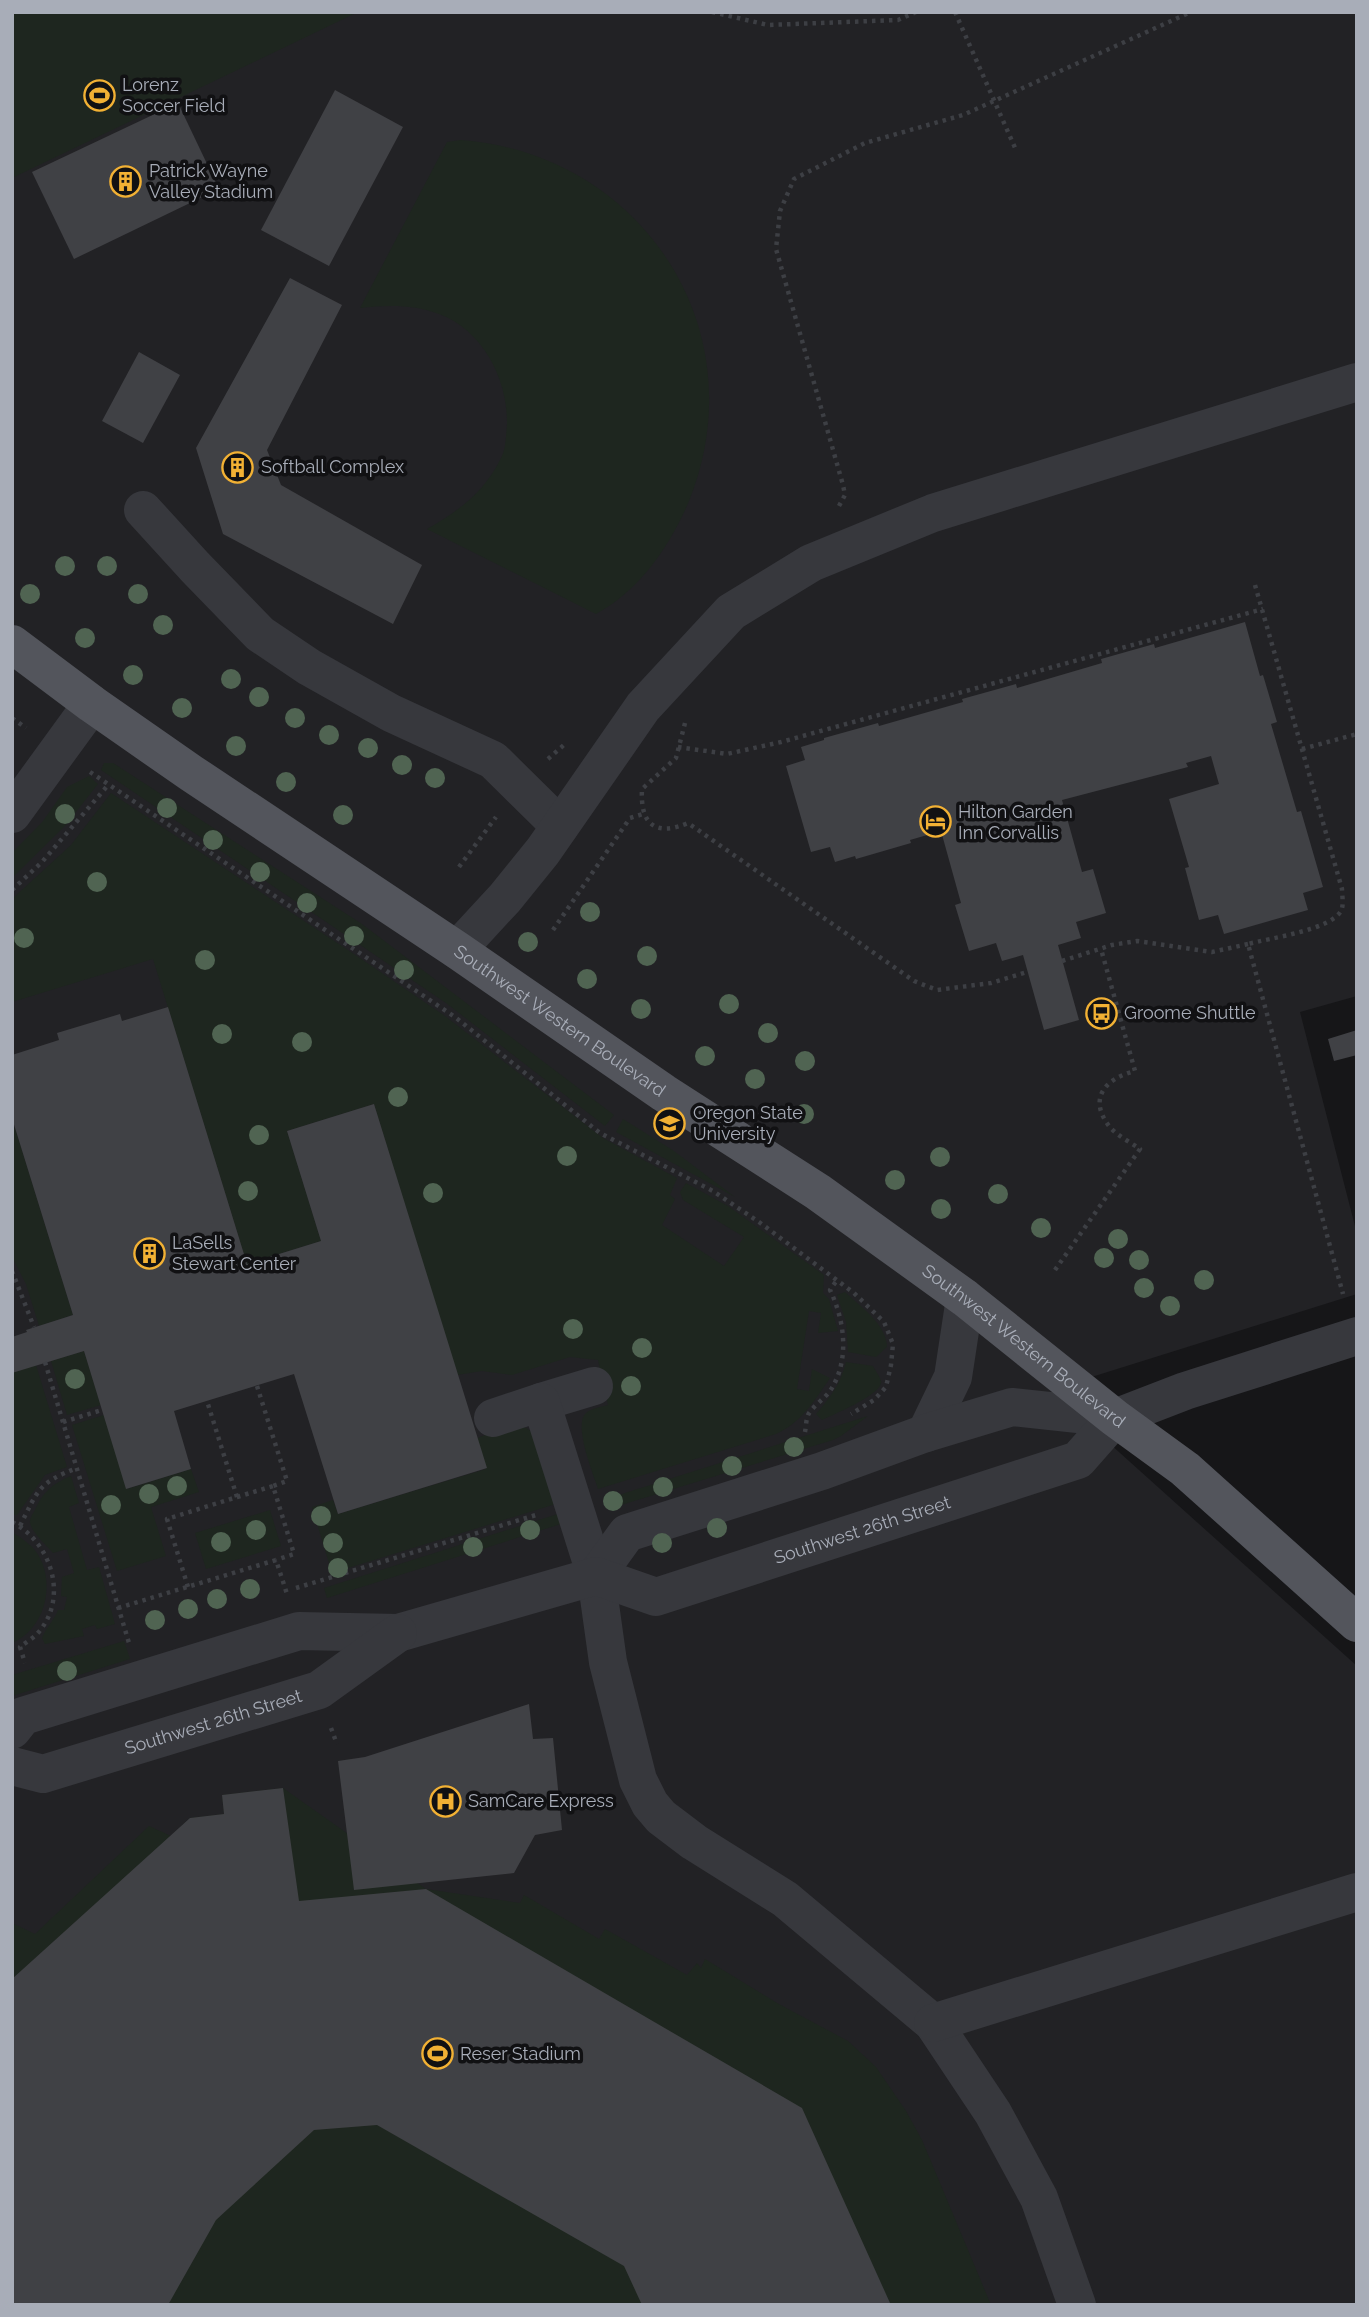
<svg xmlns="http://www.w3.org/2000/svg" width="1369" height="2317" viewBox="0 0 1369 2317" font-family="Raleway,sans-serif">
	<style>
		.built { fill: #222225 }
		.green { fill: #1e261f }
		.building { fill: #404145 }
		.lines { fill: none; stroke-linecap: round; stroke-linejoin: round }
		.path { stroke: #3d3f44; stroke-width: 4.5; stroke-dasharray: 3.5 5; stroke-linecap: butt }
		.minor { stroke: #37383d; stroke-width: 38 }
		.major { stroke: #53555c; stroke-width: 38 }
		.tree { fill: #506452 }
		.labels { text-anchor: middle; stroke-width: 7; stroke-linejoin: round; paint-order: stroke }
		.poi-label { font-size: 18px; fill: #a8adb8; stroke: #111113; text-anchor: start }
		.street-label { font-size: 18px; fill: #a8adb8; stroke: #111113 }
	</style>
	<rect width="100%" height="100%" fill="#161618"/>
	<path class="built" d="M12 12H1357V996L1300 1012 1357 1234V1294L1050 1390 1357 1666V2305H12Z"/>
	<g class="green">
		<path d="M12 12H358L12 178Z"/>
		<path d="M461 140C642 154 758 330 689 501 670 546 640 590 596 614L427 529C460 510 485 492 502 456 506 447 506 435 507 424 508 380 483 330 439 314 413 304 387 305 360 308L447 142Z"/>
		<path d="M104 763H113L362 924 614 1115 605 1126 446 1003 101 770Z"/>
		<path d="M89 776 98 784 65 826 12 878V853L43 821 67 787Z"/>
		<path d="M111 793 354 954 445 1016 603 1138 677 1178 670 1195 675 1199 662 1225 724 1266 744 1237 683 1200 680 1192 686 1183 728 1206 824 1275 823 1293 829 1299 838 1331 818 1333 821 1313 809 1311 797 1389 809 1391 812 1369 830 1378C815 1400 801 1423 776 1434L598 1489C593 1473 573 1425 586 1413 592 1408 601 1407 608 1405L598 1360 570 1357 512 1375 482 1371 457 1375 374 1104 287 1131 321 1241 247 1264 153 959 12 1002V899L71 845Z"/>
		<path d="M623 1119 674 1151 735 1197 616 1132Z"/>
		<path d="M15 1128 73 1315 39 1326 26 1284 12 1257V1129Z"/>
		<path d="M845 1292C860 1306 887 1325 887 1347L876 1357 848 1352 846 1322 837 1295Z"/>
		<path d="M84 1351 101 1405 67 1415 51 1361Z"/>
		<path d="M846 1362 873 1366C875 1370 880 1377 881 1381 884 1394 832 1415 822 1420L816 1414C830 1398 841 1383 846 1362Z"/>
		<path d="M36 1365 67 1467 45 1475 17 1515H12V1373Z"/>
		<path d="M104 1415 127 1489 191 1469 199 1492 151 1507 166 1556 117 1571 72 1425Z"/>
		<path d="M868 1416 841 1436 833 1440 608 1509 603 1500Z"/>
		<path d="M522 1426 542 1437 559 1503 332 1573 312 1507 333 1500 338 1514 486 1469 477 1438 500 1430Z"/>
		<path d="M71 1476 79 1503 69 1507 87 1570 99 1567 115 1624 97 1629 95 1625 82 1629 84 1636 45 1644 42 1638C46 1628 54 1620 58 1610H64L67 1597 61 1596 62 1577 74 1573 67 1549 53 1553C46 1545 35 1535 31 1526 28 1520 32 1515 35 1510 42 1493 53 1483 71 1476Z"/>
		<path d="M270 1510 281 1546 206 1569 195 1533Z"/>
		<path d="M564 1512 561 1524 327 1598 324 1588Z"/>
		<path d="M12 1532C23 1539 34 1546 40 1558 55 1587 44 1630 12 1643Z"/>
		<path d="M124 1641 130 1659 12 1696V1675Z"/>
		<path d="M283 1788 426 1889 520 1903 524 1895 599 1939 605 1929 687 1975 697 1963 701 1968 705 1959 777 2003 848 2041 876 2067 906 2111 922 2140 991 2305H12V1923L35 1934 149 1826 171 1836 190 1818 224 1814 222 1795Z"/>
	</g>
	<g class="building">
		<path d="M335 90 403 127 329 266 261 230Z"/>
		<path d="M178 103 219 189 74 259 32 172Z"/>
		<path d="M290 278 342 305 267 450 281 485 422 565 393 624 223 534 196 448Z"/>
		<path d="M139 352 180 375 143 443 102 421Z"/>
		<path d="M1245 622 1260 676 1263 675 1277 722 1271 724 1297 812 1301 811 1323 887 1303 893 1308 910 1224 934 1218 915 1199 920 1185 868 1189 867 1169 799 1219 784 1211 756 1186 763 1188 767 1062 800 1082 872 1093 869 1106 913 1076 922 1081 938 1058 945 1079 1020 1044 1030 1023 955 1002 961 996 943 969 951 955 905 961 903 941 831 910 840 911 843 856 859 855 856 835 862 830 847 811 852 786 766 805 760 801 747 824 740V738L878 723 879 726 963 702 962 699 1016 684 1017 688 1102 663 1101 659 1154 644 1155 648Z"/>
		<path d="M168 1007 247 1264 321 1241 287 1131 374 1104 487 1468 338 1514 294 1374 174 1411 191 1469 126 1489 84 1351 12 1373V1337L27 1332 26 1330 73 1315 12 1118V1055L59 1040 57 1033 120 1014 122 1021Z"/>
		<path d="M1357 1030V1055L1334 1061 1328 1039Z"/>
		<path d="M529 1704 533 1739 553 1738 562 1830 535 1835 514 1873 354 1890 338 1761 365 1757Z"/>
		<path d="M283 1788 299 1901 426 1889 802 2108 890 2303 642 2305 624 2266 377 2125 314 2130 216 2220 168 2305H12V1979L190 1818 224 1814 222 1795Z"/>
	</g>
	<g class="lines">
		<g class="path">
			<path d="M712 12 768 25 898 20 916 12"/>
			<path d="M955 12 1016 150"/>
			<path d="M839 506 845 495 843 485 776 249 780 211 794 179 865 143 963 115 1191 12"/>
			<path d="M1255 585 1342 889C1342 896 1344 905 1341 911 1330 930 1270 938 1248 944L1343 1294"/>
			<path d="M12 718 26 728"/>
			<path d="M685 723 676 758 642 789C640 824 655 837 688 823L914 981 937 990 991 983 1027 972"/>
			<path d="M678 747 727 754 781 742 1263 609"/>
			<path d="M1302 749 1357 734"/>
			<path d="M548 759 565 744"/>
			<path d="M90 772 455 1017 600 1133 713 1191 759 1222 854 1293 884 1322 893 1344 891 1365 886 1387 874 1400 851 1414"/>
			<path d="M459 867 496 817"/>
			<path d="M12 890 42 862 109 784"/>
			<path d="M553 930 630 818 643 814"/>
			<path d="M1062 961 1112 945 1137 941 1212 952 1248 944"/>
			<path d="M1055 1270 1140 1149C1130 1142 1116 1135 1109 1126 1087 1097 1107 1078 1135 1071L1101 949"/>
			<path d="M12 1271 34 1327"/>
			<path d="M45 1362 129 1643"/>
			<path d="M257 1386 287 1481 273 1486 294 1554 276 1560"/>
			<path d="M63 1422 102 1410"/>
			<path d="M805 1432C806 1427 806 1420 808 1415 812 1407 824 1399 830 1391 850 1361 845 1321 830 1290L837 1280"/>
			<path d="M237 1497 273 1486"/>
			<path d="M12 1522C51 1542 70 1598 37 1634 32 1639 25 1643 20 1647L25 1663"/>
			<path d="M20 1526C38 1490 38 1483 77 1468"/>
			<path d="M188 1587 167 1519 237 1497 207 1401"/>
			<path d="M296 1588 536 1515"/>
			<path d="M118 1608 276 1560 287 1594"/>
			<path d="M331 1728 337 1744"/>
		</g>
		<g class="minor">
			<path d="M143 510 195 567 260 634 309 667 391 713 493 760 560 826"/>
			<path d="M12 814 92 704"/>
			<path d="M457 950 505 898 543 851 643 707 731 612 811 563 933 513 1357 382"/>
			<path d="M541 1402 594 1386"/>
			<path d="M493 1418 541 1402 596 1576 608 1662 638 1780 650 1804 661 1817 694 1842 785 1899 933 2023 993 2113 1039 2198 1077 2305"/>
			<path d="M926 1433 953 1377 965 1298"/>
			<path d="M596 1576 627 1533 822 1471 926 1433 1012 1407 1115 1418 1185 1391 1357 1336"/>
			<path id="s1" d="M12 1730 23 1716 299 1631 398 1633 596 1576 656 1597 1078 1460 1115 1418"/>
			<path id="s2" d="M12 1766 43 1774 319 1690 398 1633"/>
			<path d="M933 2023 1357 1892"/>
		</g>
		<path class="major" id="s3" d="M12 644 92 704 191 773 457 950 664 1093 818 1192 965 1298 1115 1418 1185 1469 1357 1623"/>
	</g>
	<g class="tree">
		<circle cx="65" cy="566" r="10"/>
		<circle cx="107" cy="566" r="10"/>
		<circle cx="30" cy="594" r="10"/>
		<circle cx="138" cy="594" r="10"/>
		<circle cx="163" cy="625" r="10"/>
		<circle cx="85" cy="638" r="10"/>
		<circle cx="133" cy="675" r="10"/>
		<circle cx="231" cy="679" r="10"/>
		<circle cx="259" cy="697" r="10"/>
		<circle cx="182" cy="708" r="10"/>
		<circle cx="295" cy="718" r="10"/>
		<circle cx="329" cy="735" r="10"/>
		<circle cx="236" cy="746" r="10"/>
		<circle cx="368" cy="748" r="10"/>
		<circle cx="402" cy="765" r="10"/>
		<circle cx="435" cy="778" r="10"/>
		<circle cx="286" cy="782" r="10"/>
		<circle cx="167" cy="808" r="10"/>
		<circle cx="65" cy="814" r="10"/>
		<circle cx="343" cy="815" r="10"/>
		<circle cx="213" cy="840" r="10"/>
		<circle cx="260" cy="872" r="10"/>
		<circle cx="97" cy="882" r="10"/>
		<circle cx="307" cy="903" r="10"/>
		<circle cx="590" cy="912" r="10"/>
		<circle cx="354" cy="936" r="10"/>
		<circle cx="24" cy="938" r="10"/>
		<circle cx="528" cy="942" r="10"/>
		<circle cx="647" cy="956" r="10"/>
		<circle cx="205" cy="960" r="10"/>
		<circle cx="404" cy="970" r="10"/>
		<circle cx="587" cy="979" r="10"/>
		<circle cx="729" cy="1004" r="10"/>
		<circle cx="641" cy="1009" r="10"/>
		<circle cx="768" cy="1033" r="10"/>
		<circle cx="222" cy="1034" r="10"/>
		<circle cx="302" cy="1042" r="10"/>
		<circle cx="705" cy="1056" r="10"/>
		<circle cx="805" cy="1061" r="10"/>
		<circle cx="755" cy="1079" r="10"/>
		<circle cx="398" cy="1097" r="10"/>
		<circle cx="804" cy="1114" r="10"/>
		<circle cx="259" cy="1135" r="10"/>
		<circle cx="567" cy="1156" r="10"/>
		<circle cx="940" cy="1157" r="10"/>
		<circle cx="895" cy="1180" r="10"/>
		<circle cx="248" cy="1191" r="10"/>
		<circle cx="433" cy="1193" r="10"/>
		<circle cx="998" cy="1194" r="10"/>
		<circle cx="941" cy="1209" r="10"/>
		<circle cx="1041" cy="1228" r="10"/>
		<circle cx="1118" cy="1239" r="10"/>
		<circle cx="1104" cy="1258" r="10"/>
		<circle cx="1139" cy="1260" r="10"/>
		<circle cx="1204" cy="1280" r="10"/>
		<circle cx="1144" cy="1288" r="10"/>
		<circle cx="1170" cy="1306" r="10"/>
		<circle cx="573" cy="1329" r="10"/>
		<circle cx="642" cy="1348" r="10"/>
		<circle cx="75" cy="1379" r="10"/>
		<circle cx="631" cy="1386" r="10"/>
		<circle cx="794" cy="1447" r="10"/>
		<circle cx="732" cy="1466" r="10"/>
		<circle cx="177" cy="1486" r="10"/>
		<circle cx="663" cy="1487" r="10"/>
		<circle cx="149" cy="1494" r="10"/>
		<circle cx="613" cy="1501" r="10"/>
		<circle cx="111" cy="1505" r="10"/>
		<circle cx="321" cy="1516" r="10"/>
		<circle cx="717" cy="1528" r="10"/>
		<circle cx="256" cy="1530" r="10"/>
		<circle cx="530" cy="1530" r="10"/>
		<circle cx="221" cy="1542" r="10"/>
		<circle cx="333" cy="1543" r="10"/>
		<circle cx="662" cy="1543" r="10"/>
		<circle cx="473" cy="1547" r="10"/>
		<circle cx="338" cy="1568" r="10"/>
		<circle cx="250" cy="1589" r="10"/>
		<circle cx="217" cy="1599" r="10"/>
		<circle cx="188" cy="1609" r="10"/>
		<circle cx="155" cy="1620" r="10"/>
		<circle cx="67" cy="1671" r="10"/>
	</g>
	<defs>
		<symbol id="stadium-ring" viewBox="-11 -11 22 22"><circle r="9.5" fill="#111113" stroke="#f2b134" stroke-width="1.5"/><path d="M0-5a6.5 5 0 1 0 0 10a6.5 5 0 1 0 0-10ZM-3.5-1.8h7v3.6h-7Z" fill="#f2b134"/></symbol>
		<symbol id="building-ring" viewBox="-11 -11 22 22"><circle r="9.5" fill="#111113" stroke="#f2b134" stroke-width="1.5"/><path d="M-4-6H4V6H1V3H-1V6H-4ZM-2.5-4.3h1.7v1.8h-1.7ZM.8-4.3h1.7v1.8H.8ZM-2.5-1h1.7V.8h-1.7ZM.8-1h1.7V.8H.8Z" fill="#f2b134"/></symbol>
		<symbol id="hotel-ring" viewBox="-11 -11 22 22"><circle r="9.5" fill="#111113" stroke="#f2b134" stroke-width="1.5"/><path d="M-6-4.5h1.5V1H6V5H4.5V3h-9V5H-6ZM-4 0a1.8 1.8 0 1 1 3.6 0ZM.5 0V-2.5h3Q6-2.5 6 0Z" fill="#f2b134"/></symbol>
		<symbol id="bus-ring" viewBox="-11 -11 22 22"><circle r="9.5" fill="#111113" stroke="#f2b134" stroke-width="1.5"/><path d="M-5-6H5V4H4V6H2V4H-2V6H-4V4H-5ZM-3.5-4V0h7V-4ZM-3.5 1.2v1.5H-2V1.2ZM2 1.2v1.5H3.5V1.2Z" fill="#f2b134"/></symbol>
		<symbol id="university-ring" viewBox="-11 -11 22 22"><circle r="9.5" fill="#111113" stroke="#f2b134" stroke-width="1.5"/><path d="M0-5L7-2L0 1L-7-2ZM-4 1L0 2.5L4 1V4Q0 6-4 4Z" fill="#f2b134"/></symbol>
		<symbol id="hospital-ring" viewBox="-11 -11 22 22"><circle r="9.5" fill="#111113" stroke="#f2b134" stroke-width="1.5"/><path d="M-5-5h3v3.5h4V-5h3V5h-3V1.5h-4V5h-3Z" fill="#f2b134"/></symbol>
	</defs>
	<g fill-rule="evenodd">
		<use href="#stadium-ring" x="82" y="78" width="35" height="35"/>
		<use href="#building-ring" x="108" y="164" width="35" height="35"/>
		<use href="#building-ring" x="220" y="450" width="35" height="35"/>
		<use href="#hotel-ring" x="918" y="804" width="35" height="35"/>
		<use href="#bus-ring" x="1084" y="996" width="35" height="35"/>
		<use href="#university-ring" x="652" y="1106" width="35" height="35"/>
		<use href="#building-ring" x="132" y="1236" width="35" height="35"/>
		<use href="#hospital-ring" x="428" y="1784" width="35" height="35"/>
		<use href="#stadium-ring" x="420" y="2036" width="35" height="35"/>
	</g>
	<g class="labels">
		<g class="poi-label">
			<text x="122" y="91">Lorenz<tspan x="122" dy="21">Soccer Field</tspan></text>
			<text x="149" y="177">Patrick Wayne<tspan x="149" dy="21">Valley Stadium</tspan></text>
			<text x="261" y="473">Softball Complex</text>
			<text x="958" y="818">Hilton Garden<tspan x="958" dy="21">Inn Corvallis</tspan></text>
			<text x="1124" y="1019">Groome Shuttle</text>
			<text x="693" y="1119">Oregon State<tspan x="693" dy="21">University</tspan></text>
			<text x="172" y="1249">LaSells<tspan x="172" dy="21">Stewart Center</tspan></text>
			<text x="468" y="1807">SamCare Express</text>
			<text x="460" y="2060">Reser Stadium</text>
		</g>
		<g class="street-label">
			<text dy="6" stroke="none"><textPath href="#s3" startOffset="665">Southwest Western Boulevard</textPath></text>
			<text dy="6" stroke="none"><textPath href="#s3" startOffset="1232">Southwest Western Boulevard</textPath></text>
			<text dy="6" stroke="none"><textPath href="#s1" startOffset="892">Southwest 26th Street</textPath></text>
			<text dy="6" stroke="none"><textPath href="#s2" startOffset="210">Southwest 26th Street</textPath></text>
		</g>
	</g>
	<rect width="1369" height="2317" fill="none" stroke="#a8adb8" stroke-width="28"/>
</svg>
